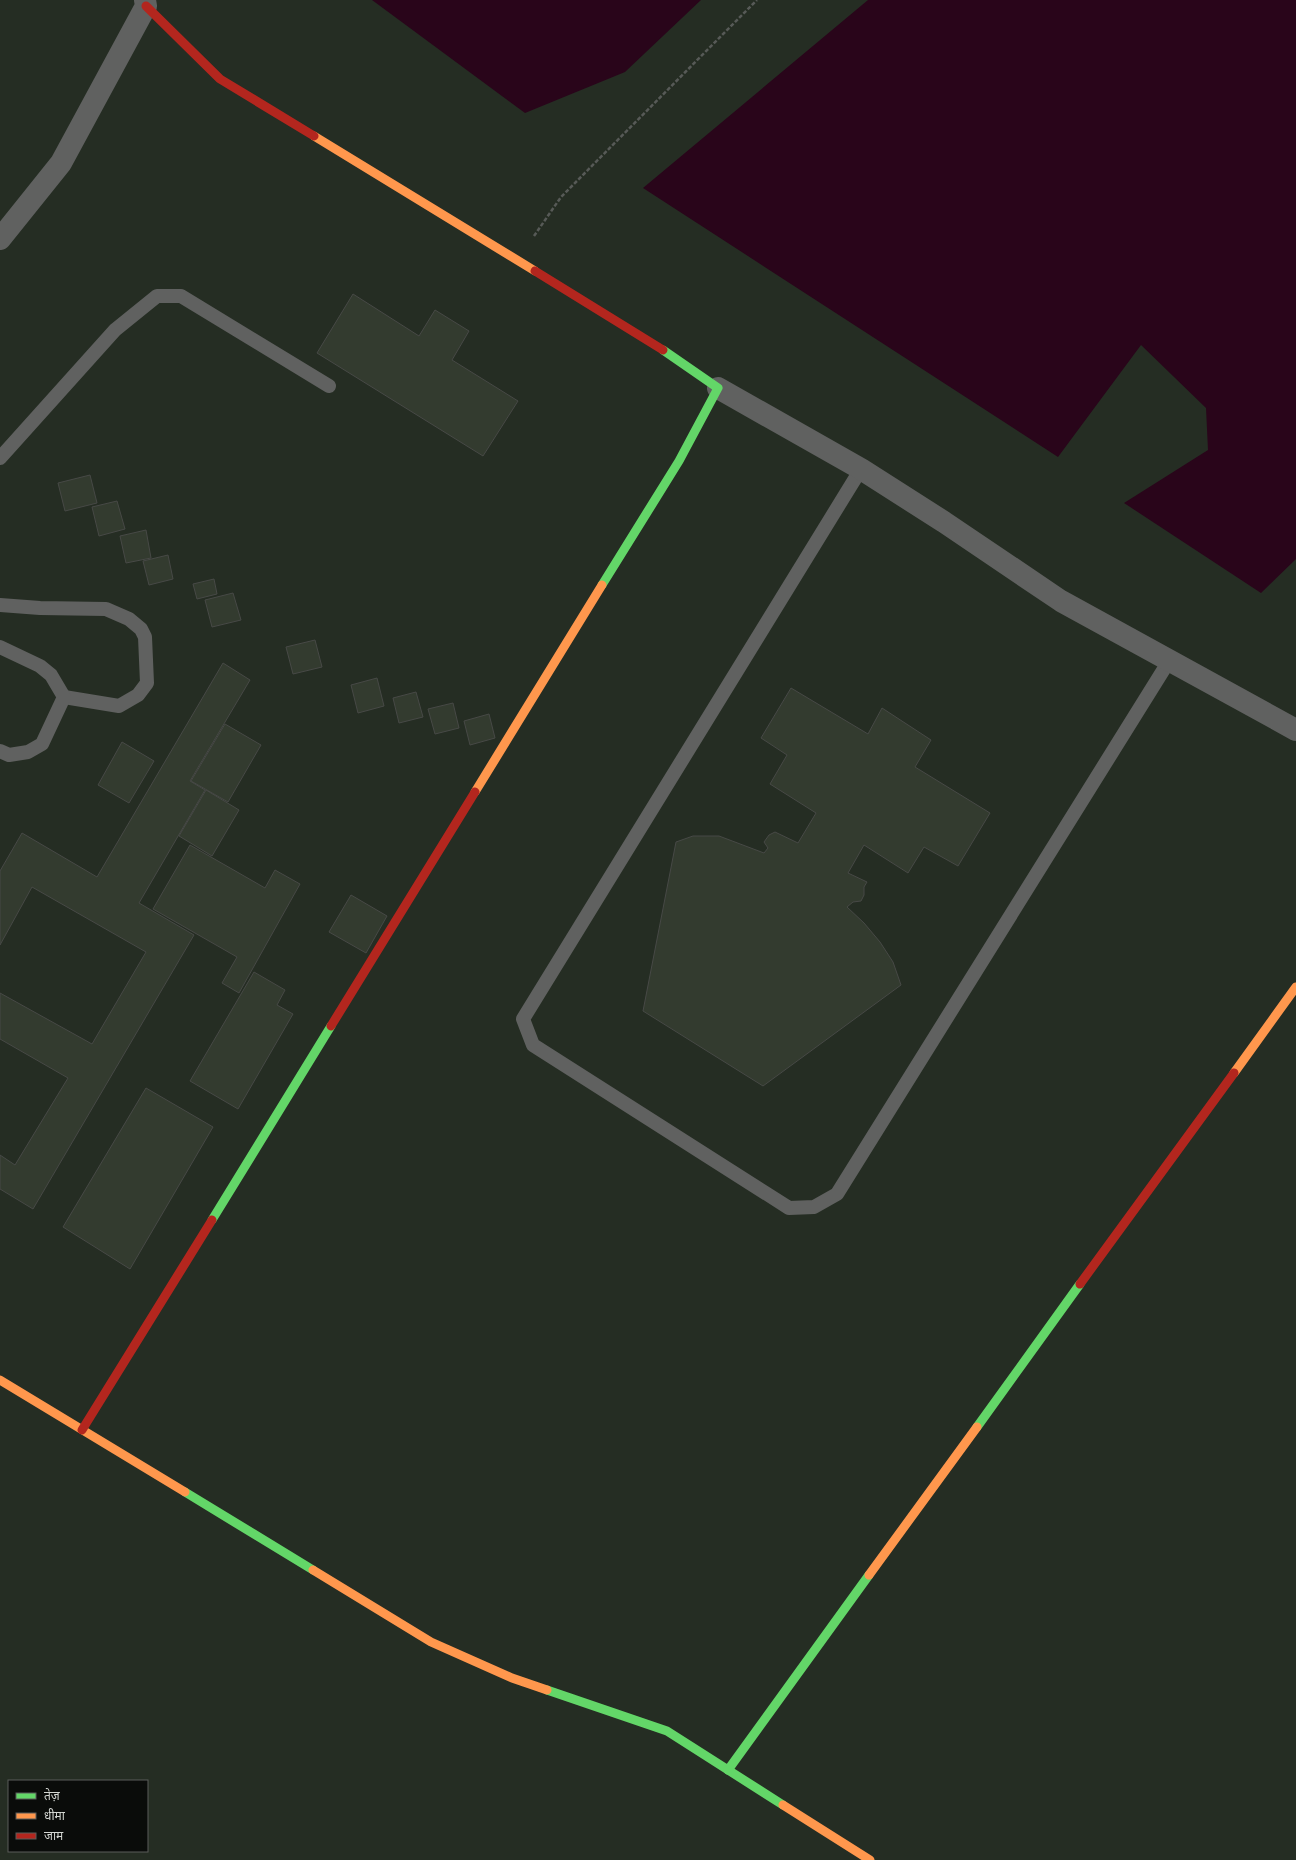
<svg xmlns="http://www.w3.org/2000/svg" width="1296" height="1860" viewBox="0 0 1296 1860" font-family="'Fira Sans','Noto Sans Devanagari',sans-serif">
	<style>
		.built { fill: #252d23; fill-rule: evenodd }
		.water { fill: #29051a }
		.building { fill: #333b2f; stroke: #474946 }
		.lines { fill: none; stroke-linecap: round; stroke-linejoin: round }
		.path { stroke: #575a57; stroke-width: 2.5; stroke-dasharray: 4 2; stroke-linecap: butt }
		.lane { stroke: #606160; stroke-width: 14 }
		.street { stroke: #606160; stroke-width: 22 }
		.fast { stroke: #63d668; stroke-width: 9 }
		.slow { stroke: #ff974d; stroke-width: 9 }
		.jam { stroke: #b3261e; stroke-width: 9 }
	</style>
	<rect width="100%" height="100%" fill="#20231f"/>
	<path class="built" d="M0 0H1296V1860H0ZM9 1781H147V1851H9Z"/>
	<g class="water">
		<path d="M372 0H701L625 72 525 113Z"/>
		<path d="M868 0H1296V559L1261 593 1124 503 1208 450 1206 408 1141 345 1058 457 643 188Z"/>
	</g>
	<g class="building">
		<path d="M353 294 419 336 435 310 469 331 452 360 518 401 483 456 317 353Z"/>
		<path d="M90 475 97 503 65 511 58 483Z"/>
		<path d="M117 501 125 529 99 536 92 507Z"/>
		<path d="M146 530 151 558 126 563 120 536Z"/>
		<path d="M168 555 173 579 149 585 143 561Z"/>
		<path d="M214 579 217 594 197 599 193 584Z"/>
		<path d="M233 593 241 620 212 627 205 600Z"/>
		<path d="M315 640 322 667 293 674 286 647Z"/>
		<path d="M223 663 250 680 190 781 205 790 139 903 194 935 33 1209 0 1189V1155L15 1165 68 1078 0 1039V993L92 1044 146 952 32 887 0 945V871L22 833 97 877Z"/>
		<path d="M377 678 384 706 358 713 351 685Z"/>
		<path d="M791 688 868 734 882 708 931 740 915 767 990 813 958 866 924 847 908 873 864 845 848 873 867 882 864 887V895L861 901 853 902 847 907 864 923 880 942 893 962 901 985 763 1086 643 1011 676 842 693 836H719L764 853 768 848 764 842 769 835 775 832 798 843 816 813 770 784 787 755 761 738Z"/>
		<path d="M416 692 423 717 399 723 393 698Z"/>
		<path d="M453 703 459 728 435 734 428 709Z"/>
		<path d="M489 714 495 738 470 745 464 721Z"/>
		<path d="M225 724 261 745 228 802 191 781Z"/>
		<path d="M122 742 154 761 129 803 98 785Z"/>
		<path d="M206 790 239 810 212 856 179 836Z"/>
		<path d="M190 845 265 888 275 870 300 884 239 993 222 983 237 957 153 909Z"/>
		<path d="M351 895 387 916 366 953 329 932Z"/>
		<path d="M254 972 285 990 277 1005 293 1014 238 1109 190 1081Z"/>
		<path d="M146 1088 213 1127 130 1269 63 1227Z"/>
	</g>
	<g class="lines">
		<path class="path" d="M534 236 561 197 757 0"/>
		<g class="lane">
			<path d="M0 458 115 330 157 296H181L329 386"/>
			<path d="M861 469 523 1019 533 1045 789 1208 814 1207 837 1194 1169 661"/>
			<path d="M0 605 40 608 106 609 129 619 141 629 145 637 147 683 138 695 119 706 64 697"/>
			<path d="M0 647 40 666 51 675 64 697 42 744 28 752 9 755 0 751"/>
		</g>
		<g class="street">
			<path d="M0 239 61 163 146 6 145 0"/>
			<path d="M718 388 861 469 944 522 1061 601 1296 730"/>
		</g>
		<g class="fast">
			<path d="M602 585 679 461 718 388 663 350"/>
			<path d="M212 1220 331 1026"/>
			<path d="M977 1427 1080 1284"/>
			<path d="M185 1492 313 1570"/>
			<path d="M547 1690 667 1731 783 1805"/>
			<path d="M728 1770 869 1575"/>
		</g>
		<g class="slow">
			<path d="M314 136 535 271"/>
			<path d="M475 792 602 585"/>
			<path d="M1234 1073 1296 987"/>
			<path d="M0 1380 185 1492"/>
			<path d="M313 1570 431 1642 512 1678 547 1690"/>
			<path d="M869 1575 977 1427"/>
			<path d="M783 1805 870 1860"/>
		</g>
		<g class="jam">
			<path d="M146 6 220 79 314 136"/>
			<path d="M535 271 663 350"/>
			<path d="M331 1026 475 792"/>
			<path d="M1080 1284 1234 1073"/>
			<path d="M82 1430 212 1220"/>
		</g>
	</g>
	<rect x="8" y="1780" width="140" height="72" fill="#0a0c0a" stroke="#5b5d5a"/>
	<rect x="16" y="1793" width="20" height="6" fill="#63d668" stroke="#5b5d5a"/>
	<text x="44" y="1800" font-size="12" fill="#d4d7d3">तेज़</text>
	<rect x="16" y="1813" width="20" height="6" fill="#ff974d" stroke="#5b5d5a"/>
	<text x="44" y="1820" font-size="12" fill="#d4d7d3">धीमा</text>
	<rect x="16" y="1833" width="20" height="6" fill="#b3261e" stroke="#5b5d5a"/>
	<text x="44" y="1840" font-size="12" fill="#d4d7d3">जाम</text>
</svg>
